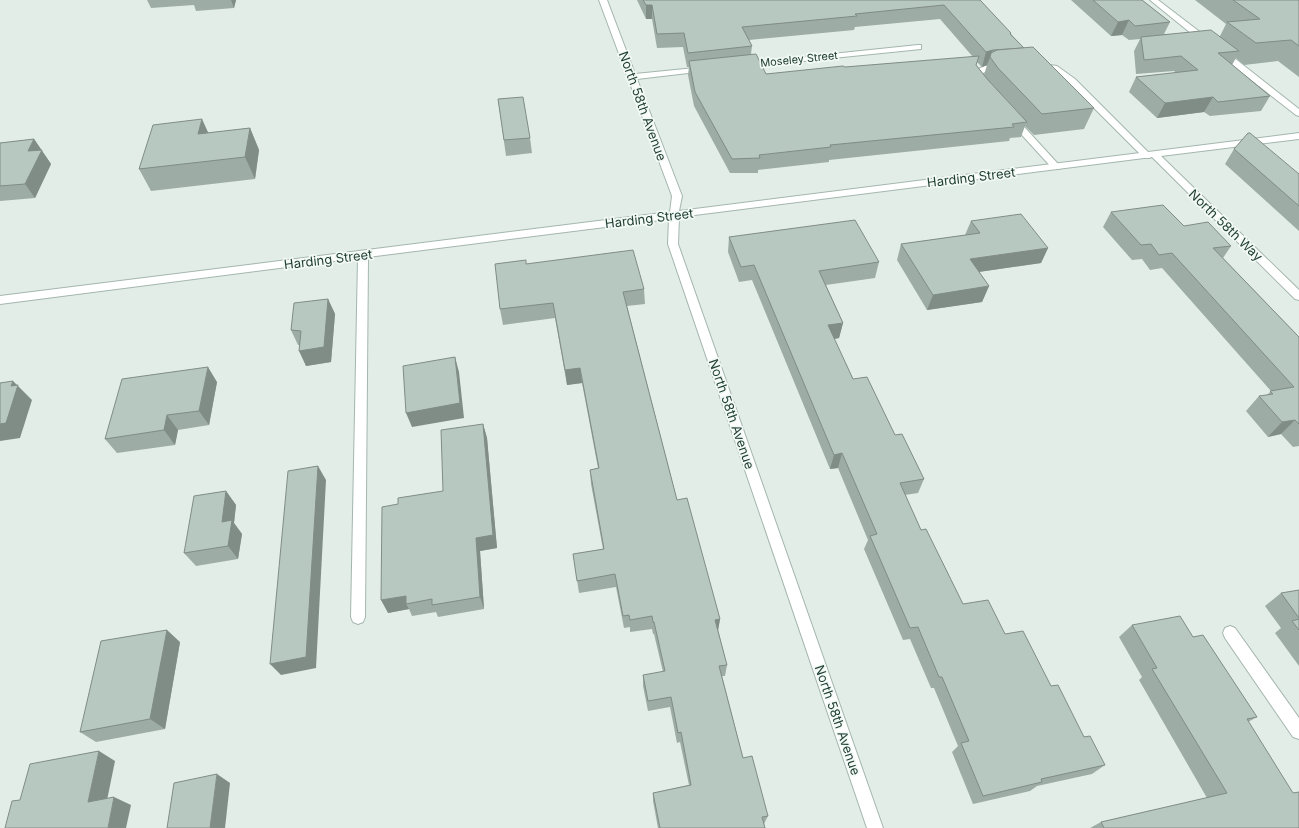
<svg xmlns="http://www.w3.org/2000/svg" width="1299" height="828" viewBox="0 0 1299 828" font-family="Inter,sans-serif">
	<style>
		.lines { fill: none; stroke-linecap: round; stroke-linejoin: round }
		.service-casing { stroke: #a4b6ae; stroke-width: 2 }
		.minor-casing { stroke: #a4b6ae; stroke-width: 2 }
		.service { fill: #fff; fill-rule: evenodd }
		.minor { fill: #fff; fill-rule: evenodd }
		.wall { fill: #9daca5; fill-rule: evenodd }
		.shaded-wall { fill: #808c86 }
		.building { fill: #b7c8c0; stroke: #808c86 }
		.labels { text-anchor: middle; stroke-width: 3.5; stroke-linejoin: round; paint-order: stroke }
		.far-street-label { font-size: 11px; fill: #214034; stroke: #f3f9f6 }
		.street-label { font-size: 13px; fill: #214034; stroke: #f3f9f6 }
	</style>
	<rect width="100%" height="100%" fill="#e2ede7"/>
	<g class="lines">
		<defs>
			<g id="service">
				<path d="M1035 63 1057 66 1075 79 1150 154 1151 156 1150 158H1144L1069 83 1052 70 1035 67Z"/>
				<path d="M1002 64 1006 66 1005 68 990 70 983 73 981 78 985 84 981 86H978L973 78 976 70 985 66Z"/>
				<path d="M1013 117 1016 118 1059 165 1061 167 1059 169H1053L1010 122 1009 120Z"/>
				<path d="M1230 626 1235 628 1299 718V739L1293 737 1225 638 1223 633 1225 628Z"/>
			</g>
			<g id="minor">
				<path d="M599 0H607L635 74 705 67 709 69 705 71 637 79 682 196 679 211 1299 133V139L1161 156 1299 290V300L1295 299 1152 157 679 217 678 244 883 828H867L668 244 669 219 368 257 365 617 363 622 358 624 353 622 351 617 358 258 0 304V296L670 212 672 196Z"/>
				<path d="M1150 0H1158L1209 39V43H1203Z"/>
				<path d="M918 45H921V49L745 67 741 65 745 63Z"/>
				<path d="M1218 50H1224L1299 109V116L1296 115 1218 54Z"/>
			</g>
		</defs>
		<use href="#service" class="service-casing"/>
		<use href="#minor" class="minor-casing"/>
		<use href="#service" class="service"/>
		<use href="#minor" class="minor"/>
	</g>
	<g class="wall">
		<path d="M147 0H236L234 8 196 11 194 5 151 8Z"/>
		<path d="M637 0H980L1024 48 1094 108 1084 129 1034 135 1025 126 1021 137 1010 138 1009 141 829 160V162L758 170V173H730L694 106 688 75 689 67H687L683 47 657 48 652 19H646ZM940 19 973 57 766 74 751 54 752 46 749 40 854 30 855 27ZM977 62 982 67 987 65 984 75 976 65Z"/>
		<path d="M1071 0H1142L1170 22 1164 34 1220 36 1226 24 1195 0H1299V77L1278 61 1244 65 1236 58 1232 65 1270 96 1261 111 1210 116 1204 112 1157 118 1129 92 1136 77 1176 73 1174 71 1136 74 1134 51 1140 39 1129 40 1122 35 1111 36Z"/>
		<path d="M498 99 530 138 532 153 506 156Z"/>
		<path d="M250 128 259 150 255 179 151 191 139 169 208 133Z"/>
		<path d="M34 139 51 164 35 198 0 201V143Z"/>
		<path d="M1234 149 1299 174V231L1225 164Z"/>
		<path d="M1111 212 1184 226 1231 246 1223 258 1299 337V446L1293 447 1281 434 1268 437 1246 411 1259 396 1267 395 1271 391 1162 268 1150 270 1142 259 1132 260 1103 227Z"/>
		<path d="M971 221 1048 248 1041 263 979 272 989 286 982 302 927 310 897 260 901 244 965 235Z"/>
		<path d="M729 237 879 262 875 278 826 285 843 323 839 338 834 339 853 379 895 435 924 479 918 493 905 495 921 530 963 604 1005 634 1051 686 1084 737 1105 765 1092 774 1037 786 1030 791 973 804 952 752 958 746 934 688H931L910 639 903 640 864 549 868 540 838 468 830 469 752 280 739 282 728 252Z"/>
		<path d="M526 264 644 289 645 304 627 306 677 500 720 619 718 630 727 665 725 676H722L743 758 768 816 764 824 765 828H658L653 801V793L689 785 680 742 677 743 670 707 648 711 643 686V675L663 672 654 634H653L652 629 630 632V627L624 628 616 587 579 593 573 554 603 549 591 484 590 470 598 468 582 383 567 385 555 318 503 325 500 309Z"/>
		<path d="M328 299 335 314 331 362 306 366 299 345H298L291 330Z"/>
		<path d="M217 382 209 425 178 430 175 445 117 453 105 439Z"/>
		<path d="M483 424 487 438 497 548 480 551 484 609 438 617 436 612 412 616 409 609 388 613 443 491Z"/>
		<path d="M226 491 236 505 234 523 242 534 238 559 196 566 184 553Z"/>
		<path d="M1299 590V666L1275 633 1281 628 1265 606 1281 593Z"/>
		<path d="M1132 625 1193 637 1257 717 1248 722 1299 828H1090L1101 822 1207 798 1139 680 1142 677 1119 637Z"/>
		<path d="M180 642 165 729 96 742 80 732Z"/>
	</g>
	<g class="shaded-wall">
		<path d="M231 0H236L234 8Z"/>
		<rect x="646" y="5" width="6" height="14"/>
		<path d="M1129 20 1122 35 1111 36 1118 22Z"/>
		<path d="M993 50 987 65 982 67 986 52Z"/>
		<path d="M1213 97 1204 112 1157 118 1165 103Z"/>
		<path d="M202 119 212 141 198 134Z"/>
		<path d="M250 128 259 150 255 179 245 157Z"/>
		<path d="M34 139 51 164 35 198 25 184 28 151Z"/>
		<path d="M1048 248 1041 263 964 274 970 259Z"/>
		<path d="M989 286 982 302 927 310 933 295Z"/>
		<path d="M328 299 335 314 331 362 306 366 299 351Z"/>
		<path d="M843 323 839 338 824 341 828 325Z"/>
		<path d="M455 357 459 372 464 418 412 427 406 413Z"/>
		<path d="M208 367 217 382 209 425 199 411Z"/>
		<path d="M580 368 582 383 567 385 565 370Z"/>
		<path d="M13 381 32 400 20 438 0 441V424L11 386Z"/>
		<path d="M167 415 178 430 175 445 164 430Z"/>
		<path d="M1295 420 1281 434 1268 437 1282 422Z"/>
		<path d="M483 424 487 438 497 548 480 551 484 609 480 597 476 538Z"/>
		<path d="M842 453 838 468 830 469 834 455Z"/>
		<path d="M318 466 326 480 316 668 281 675 270 664Z"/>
		<path d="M226 491 236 505 234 523 242 534 238 559 228 546 222 522Z"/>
		<path d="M406 596V604L409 609 388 613 381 600Z"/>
		<path d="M720 619 718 631 715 620Z"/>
		<path d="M167 630 180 642 165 729 150 719Z"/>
		<path d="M99 751 115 761 105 810 88 802Z"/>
		<path d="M217 774 230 783 225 828H210Z"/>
		<path d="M114 797 131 805 126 828H108Z"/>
	</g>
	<g class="building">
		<path d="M643 0H980L1011 33 1010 34 1024 48 993 50 986 52 944 5 855 14 857 16 742 27 752 46 688 53 684 33 657 34 652 5H646Z"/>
		<path d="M1093 0H1142L1170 22 1135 26 1129 20 1118 22Z"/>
		<path d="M1233 0H1299V46L1291 40 1256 43 1227 22 1260 19Z"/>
		<path d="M1211 30 1239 51 1218 53 1270 96 1218 102 1213 97 1165 103 1136 77 1198 70 1181 56 1144 60 1141 37Z"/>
		<path d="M1033 47 1094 108 1042 114 998 68 990 57 991 53 997 50Z"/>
		<path d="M756 54 766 74 843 66 845 67 979 56 976 65 988 80 1027 122 1012 124 1014 127 830 145 831 147 759 155 760 158 732 159 695 92 689 61Z"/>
		<path d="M523 97 530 138 504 140 498 99Z"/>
		<path d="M202 119 198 134 250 128 245 157 139 169 153 125Z"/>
		<path d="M1248 133H1250L1299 174V206L1234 149Z"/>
		<path d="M34 139 28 151 42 150 25 184 0 186V143Z"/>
		<path d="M1163 205 1184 226 1208 222 1231 246 1213 248 1299 337V424L1295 420 1282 422 1259 396 1273 394 1270 391 1294 387 1172 253 1159 255 1151 244 1141 245 1111 212Z"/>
		<path d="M1021 214 1048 248 970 259 989 286 933 295 901 244 980 233 971 221Z"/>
		<path d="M855 220 879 262 819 271 843 323 828 325 853 379 867 377 895 435 902 434 924 479 900 483 921 530 926 529 963 604 988 600 1005 634 1023 631 1051 686 1058 685 1084 737 1090 736 1105 765 1041 779 1042 782 983 796 961 743 969 741 942 677H939L918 627 910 628 870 536 877 534 842 453 834 455 754 265 741 267 729 237Z"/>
		<path d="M633 250 644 289 623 292 677 500 687 498 720 619 715 620 727 665 719 666 743 758 752 756 768 816 762 817 765 828H660L653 793 691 785 681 732 678 733 671 697 648 701 643 675 665 671 654 622H653L652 616 630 620 629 615 623 616 615 574 577 581 573 554 604 549 590 470 599 468 580 368 565 370 553 303 500 309 495 264 526 260V264Z"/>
		<path d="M328 299 324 347 299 351 301 331 291 330 294 303Z"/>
		<path d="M455 357 460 403 406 413 403 366Z"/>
		<path d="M208 367 199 411 167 415 164 430 105 439 122 379Z"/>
		<path d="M13 381 11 386 18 385 6 423 0 424V383Z"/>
		<path d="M483 424 493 535 476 538 480 597 432 605V599L406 604V596L381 600 382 507 398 504V498L443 491 441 430Z"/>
		<path d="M318 466 306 657 270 664 288 471Z"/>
		<path d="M226 491 222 522 232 520 228 546 184 553 194 496Z"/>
		<path d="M1299 590V618L1281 593Z"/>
		<path d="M1180 616 1193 637 1203 635 1257 717 1247 719 1293 793 1299 792V828H1104L1101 822 1227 793 1152 669 1157 668 1132 625Z"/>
		<path d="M1299 619V630L1292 621Z"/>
		<path d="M167 630 150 719 80 732 101 641Z"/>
		<path d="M99 751 88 802 114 797 108 828H5L12 801 20 800 30 764Z"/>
		<path d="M217 774 210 828H167L174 783Z"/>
	</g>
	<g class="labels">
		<g class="far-street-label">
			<text transform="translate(799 59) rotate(-6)" y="4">Moseley Street</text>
		</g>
		<g class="street-label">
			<text transform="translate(643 106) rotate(70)" y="5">North 58th Avenue</text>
			<text transform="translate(971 177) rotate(-7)" y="5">Harding Street</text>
			<text transform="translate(649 218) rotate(-7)" y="5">Harding Street</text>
			<text transform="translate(1226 225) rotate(44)" y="5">North 58th Way</text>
			<text transform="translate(328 259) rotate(-7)" y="5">Harding Street</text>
			<text transform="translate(732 414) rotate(71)" y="5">North 58th Avenue</text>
			<text transform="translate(838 720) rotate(71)" y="5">North 58th Avenue</text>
		</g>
	</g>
</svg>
